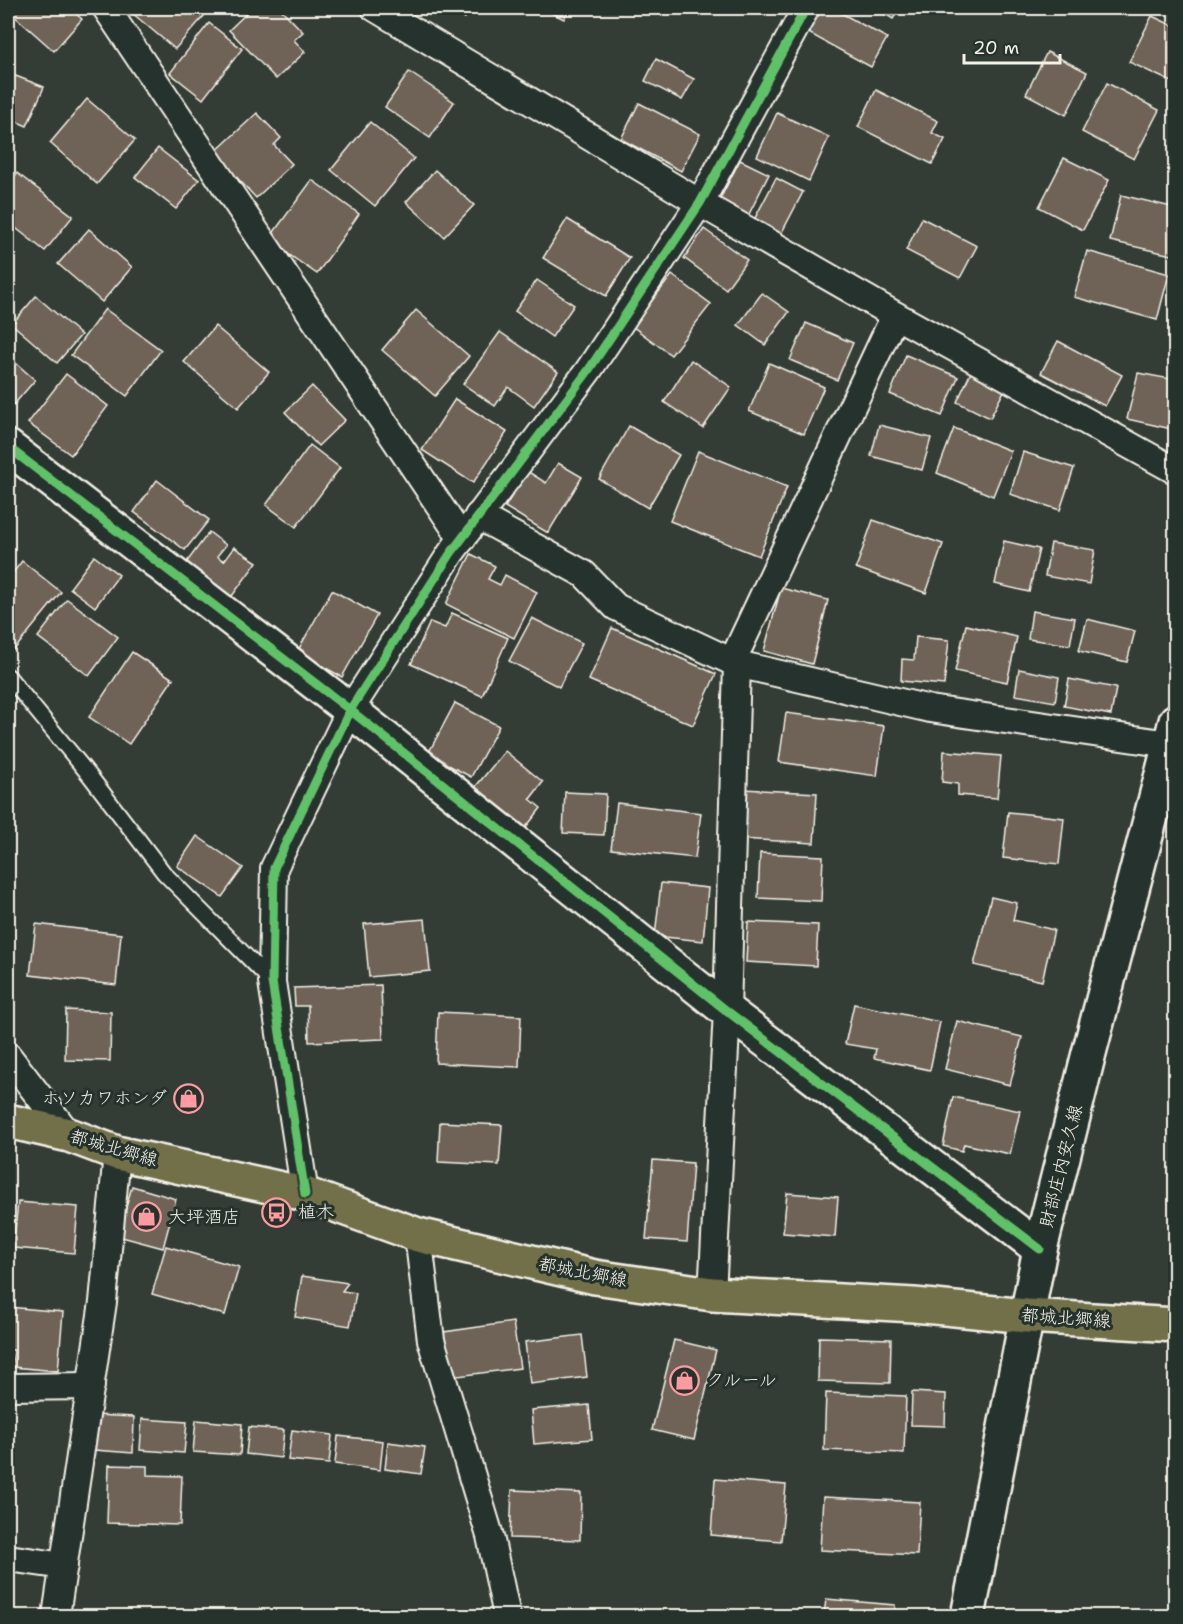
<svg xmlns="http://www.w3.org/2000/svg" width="1183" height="1624" viewBox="0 0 1183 1624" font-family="'Shantell Sans','Klee One',sans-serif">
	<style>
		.building { fill: #6e6457; stroke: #f4f1e8; stroke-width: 1.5 }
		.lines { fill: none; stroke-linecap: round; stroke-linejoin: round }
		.service-casing { stroke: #f4f1e8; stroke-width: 18 }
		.minor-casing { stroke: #f4f1e8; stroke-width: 30 }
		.tertiary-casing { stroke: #f4f1e8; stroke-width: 38 }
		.secondary-casing { stroke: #f4f1e8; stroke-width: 38 }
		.primary-casing { stroke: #f4f1e8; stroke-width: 38 }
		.service { stroke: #26332d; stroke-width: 14 }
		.minor { stroke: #26332d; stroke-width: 26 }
		.tertiary { stroke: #26332d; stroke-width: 33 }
		.secondary { stroke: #26332d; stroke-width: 33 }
		.primary { stroke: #716f4a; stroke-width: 33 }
		.cycleway-casing { stroke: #26332d; stroke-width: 13 }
		.cycleway { stroke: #61c268; stroke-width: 9 }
		.labels { text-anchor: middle; stroke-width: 6; stroke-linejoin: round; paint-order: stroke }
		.poi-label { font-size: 18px; fill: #f4f1e8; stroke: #26332d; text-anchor: start }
		.street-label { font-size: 18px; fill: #f4f1e8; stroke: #26332d }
	</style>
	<rect width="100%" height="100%" fill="#343d35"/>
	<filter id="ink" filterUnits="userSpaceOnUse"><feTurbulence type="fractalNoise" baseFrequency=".0167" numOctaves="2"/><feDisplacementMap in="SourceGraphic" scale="12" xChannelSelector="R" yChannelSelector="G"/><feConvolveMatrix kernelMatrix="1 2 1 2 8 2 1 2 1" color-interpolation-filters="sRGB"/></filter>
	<g filter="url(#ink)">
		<g class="building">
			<path d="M16 8H69L82 19 54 51 11 13Z"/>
			<path d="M136 8H211L175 49 132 13Z"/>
			<path d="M252 8H280L303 32 294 40 305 52 276 79 229 30Z"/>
			<path d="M424 8H445L440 16Z"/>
			<path d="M445 8H470L465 18Z"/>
			<path d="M541 8H569L564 19Z"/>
			<path d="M816 8H832L887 38 871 67 803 30Z"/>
			<path d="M875 8H900L893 19Z"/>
			<path d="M1152 16 1176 27V84L1129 62Z"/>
			<path d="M209 23 242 49 203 99 170 73Z"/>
			<path d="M1047 52 1087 72 1066 115 1026 94Z"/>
			<path d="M656 59 694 79 682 100 645 81Z"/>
			<path d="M409 72 454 102 430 138 385 107Z"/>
			<path d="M8 73 44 87 27 126 8 118Z"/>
			<path d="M1107 83 1159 110 1134 159 1082 132Z"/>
			<path d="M876 90 938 121 932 133 945 139 932 164 858 127Z"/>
			<path d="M87 99 135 140 97 184 50 143Z"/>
			<path d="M639 103 700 134 681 171 621 139Z"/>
			<path d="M257 113 281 138 274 145 292 164 256 198 214 153Z"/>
			<path d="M777 113 829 137 809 181 757 156Z"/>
			<path d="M370 122 414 158 375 206 331 170Z"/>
			<path d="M158 148 199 180 176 209 135 177Z"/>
			<path d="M1064 158 1109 180 1083 230 1039 207Z"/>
			<path d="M740 160 769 174 746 220 717 205Z"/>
			<path d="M435 170 474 205 444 237 406 202Z"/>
			<path d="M17 173 73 216 45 251 8 222V186Z"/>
			<path d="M776 178 803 192 781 234 754 220Z"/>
			<path d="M312 180 359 214 317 274 268 240Z"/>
			<path d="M1121 195 1176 208V256L1110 241Z"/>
			<path d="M922 218 977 246 960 278 906 250Z"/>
			<path d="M567 219 630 258 606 296 543 258Z"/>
			<path d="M89 229 132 267 102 302 58 264Z"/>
			<path d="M704 229 747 260 726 289 684 258Z"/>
			<path d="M1087 251 1169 274 1157 320 1074 297Z"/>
			<path d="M672 275 711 304 671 355 632 326Z"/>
			<path d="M537 280 574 305 552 337 515 311Z"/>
			<path d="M762 293 789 312 765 345 738 325Z"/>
			<path d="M36 296 81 335 57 363 12 324Z"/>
			<path d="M105 309 161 350 127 396 71 355Z"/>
			<path d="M416 310 469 356 435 396 382 350Z"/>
			<path d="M806 323 853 343 837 380 790 360Z"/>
			<path d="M215 326 269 372 238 408 184 362Z"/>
			<path d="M500 332 558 372 534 406 508 387 495 406 463 384Z"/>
			<path d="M1058 341 1122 375 1105 406 1041 373Z"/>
			<path d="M906 355 958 377 942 416 890 394Z"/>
			<path d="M8 356 35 380 11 408 8 405Z"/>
			<path d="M691 360 731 387 703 428 664 402Z"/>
			<path d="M769 363 824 387 804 434 749 411Z"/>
			<path d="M971 372 1005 389 990 418 957 402Z"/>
			<path d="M1138 373 1176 380V430L1127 419Z"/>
			<path d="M66 374 108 406 71 455 28 423Z"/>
			<path d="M312 386 345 420 318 446 285 412Z"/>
			<path d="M455 399 507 432 473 483 422 450Z"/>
			<path d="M879 425 931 438 922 470 871 456Z"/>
			<path d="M629 426 679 455 648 508 599 479Z"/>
			<path d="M954 428 1011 451 993 496 937 473Z"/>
			<path d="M310 445 340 468 296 527 266 505Z"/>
			<path d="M698 451 787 487 759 556 670 521Z"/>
			<path d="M1023 452 1074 468 1060 510 1010 494Z"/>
			<path d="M558 463 582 477 548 533 505 507 527 471 546 483Z"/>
			<path d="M157 480 209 520 185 550 134 512Z"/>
			<path d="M873 520 943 544 926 593 856 568Z"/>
			<path d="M209 532 226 545 217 556 224 561 234 547 257 562 224 607 178 574Z"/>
			<path d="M1004 541 1039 549 1029 592 995 584Z"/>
			<path d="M1051 543 1095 550 1089 584 1045 576Z"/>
			<path d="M471 554 495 566 488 579 500 585 505 575 537 592 514 638 446 604Z"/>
			<path d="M94 556 119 575 95 607 70 588Z"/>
			<path d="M22 561 61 592 14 650 8 645V579Z"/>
			<path d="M781 588 828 600 812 664 764 651Z"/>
			<path d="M332 590 377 615 342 677 297 652Z"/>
			<path d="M67 599 118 637 89 676 38 637Z"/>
			<path d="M1032 611 1075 618 1070 645 1028 639Z"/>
			<path d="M452 613 508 638 482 696 411 664 430 622 445 628Z"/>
			<path d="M532 618 582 643 559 687 509 661Z"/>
			<path d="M1087 619 1135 631 1127 662 1079 651Z"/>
			<path d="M966 625 1017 637 1007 682 955 671Z"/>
			<path d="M612 628 716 674 693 725 589 680Z"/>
			<path d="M916 637 949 640 944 685 901 681 902 659 914 660Z"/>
			<path d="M132 652 173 679 129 744 89 717Z"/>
			<path d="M1019 669 1059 677 1055 702 1015 695Z"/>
			<path d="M1069 679 1116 688 1111 715 1064 706Z"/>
			<path d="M455 703 499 726 471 777 428 754Z"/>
			<path d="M786 713 884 726 877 776 779 762Z"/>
			<path d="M505 751 543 782 530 799 541 808 523 831 472 791Z"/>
			<path d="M944 751 1001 756 997 798 958 795V784L942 782Z"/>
			<path d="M743 789 817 793 814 843 740 839Z"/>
			<path d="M565 792 606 794 604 835 563 833Z"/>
			<path d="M617 803 701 813 695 858 611 849Z"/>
			<path d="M1008 812 1064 818 1059 864 1003 858Z"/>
			<path d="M197 836 243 868 222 897 177 866Z"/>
			<path d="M760 853 823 856 821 901 758 898Z"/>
			<path d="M661 883 708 888 703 941 655 936Z"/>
			<path d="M991 897 1017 903 1013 920 1054 930 1042 981 974 965Z"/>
			<path d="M425 919 430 971 369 977 364 924Z"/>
			<path d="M748 922 818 925 816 966 746 962Z"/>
			<path d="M36 924 121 934 116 985 30 975Z"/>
			<path d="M381 985 383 1039 309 1042 308 1006H295L294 988Z"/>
			<path d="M854 1004 940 1022 930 1070 874 1058 876 1049 845 1044Z"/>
			<path d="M66 1010 111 1012 110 1061 65 1060Z"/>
			<path d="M438 1012 521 1016 519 1067 436 1063Z"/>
			<path d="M957 1021 1022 1037 1010 1085 945 1069Z"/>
			<path d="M953 1097 1020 1111 1010 1154 964 1144 962 1151 943 1146Z"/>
			<path d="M440 1122 502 1125 499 1165 438 1162Z"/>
			<path d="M653 1160 693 1163 687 1242 646 1239Z"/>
			<path d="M132 1186 176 1199 163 1248 118 1236Z"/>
			<path d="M787 1193 838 1197 835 1237 783 1233Z"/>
			<path d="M18 1202 78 1207 74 1253 13 1248Z"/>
			<path d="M166 1246 239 1267 225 1315 152 1294Z"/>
			<path d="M302 1276 348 1283 342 1291 356 1293 350 1326 295 1317Z"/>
			<path d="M8 1307 63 1312 58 1371 12 1367 14 1350H8Z"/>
			<path d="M513 1322 520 1368 450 1377 444 1332Z"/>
			<path d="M582 1335 587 1377 530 1384 525 1342Z"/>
			<path d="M819 1337 891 1339 890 1383 818 1381Z"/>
			<path d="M674 1340 716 1350 694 1440 652 1430Z"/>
			<path d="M912 1392 946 1394 945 1426 911 1425Z"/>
			<path d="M826 1393 906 1396 904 1453 824 1450Z"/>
			<path d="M589 1405 592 1439 534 1444 531 1410Z"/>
			<path d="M95 1415 134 1417 133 1453 94 1450Z"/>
			<path d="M142 1419 187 1422 184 1453 140 1450Z"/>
			<path d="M196 1420 242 1424 240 1455 193 1452Z"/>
			<path d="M249 1427 284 1430 281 1458 246 1454Z"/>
			<path d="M292 1430 332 1435 329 1464 288 1460Z"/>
			<path d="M338 1436 383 1441 380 1470 335 1464Z"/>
			<path d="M388 1442 425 1447 421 1474 385 1469Z"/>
			<path d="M109 1465 147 1466V1475L182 1476 180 1525 107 1523Z"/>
			<path d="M715 1479 786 1485 781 1541 711 1535Z"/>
			<path d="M512 1490 581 1493 580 1540 510 1538Z"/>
			<path d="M823 1497 920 1502 917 1555 820 1550Z"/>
			<path d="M826 1599 895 1605V1616H824Z"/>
		</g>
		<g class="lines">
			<defs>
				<path id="service" d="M8 676 90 776 164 873 272 982"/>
				<g id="minor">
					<path d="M106 8 462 539"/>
					<path d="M375 8 700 203 895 315 1176 471"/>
					<path d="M478 516 584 574 616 607 737 664 930 709 1169 744 1176 746"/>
					<path d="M732 662 895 315"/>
					<path d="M8 1056 69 1135"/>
					<path d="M305 1194 272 982 274 868 350 710 451 553 588 371 700 203 806 8"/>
					<path d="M418 1235 431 1340 490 1536 507 1616"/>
					<path d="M712 1294 727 1011 737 664"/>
					<path d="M8 1387 91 1386"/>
					<path d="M8 1558 64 1566"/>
					<path d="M56 1616 103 1302 117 1153"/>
				</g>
				<path id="tertiary" d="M8 447 350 710 727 1011 1040 1249"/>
				<path id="secondary" d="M968 1616 1040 1249 1089 1053 1176 721"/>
				<path id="primary" d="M8 1121 69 1135 117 1153 305 1194 418 1235 595 1277 712 1294 914 1305 1027 1316 1176 1325"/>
			</defs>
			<use href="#service" class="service-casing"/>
			<use href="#minor" class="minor-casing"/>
			<use href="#tertiary" class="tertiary-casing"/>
			<use href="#secondary" class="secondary-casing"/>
			<use href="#primary" class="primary-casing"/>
			<use href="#service" class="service"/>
			<use href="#minor" class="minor"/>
			<use href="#tertiary" class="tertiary"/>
			<use href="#secondary" class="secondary"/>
			<use href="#primary" class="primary"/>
			<defs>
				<g id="cycleway">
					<path d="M8 447 350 710 727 1011 1040 1249"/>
					<path d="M305 1194 272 982 274 868 350 710 451 553 588 371 700 203 806 8"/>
				</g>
			</defs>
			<use href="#cycleway" class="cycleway-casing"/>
			<use href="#cycleway" class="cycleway"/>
		</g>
	</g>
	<defs>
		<symbol id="shop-ring" viewBox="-11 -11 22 22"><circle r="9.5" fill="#26332d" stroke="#ff9aa2" stroke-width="1.5"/><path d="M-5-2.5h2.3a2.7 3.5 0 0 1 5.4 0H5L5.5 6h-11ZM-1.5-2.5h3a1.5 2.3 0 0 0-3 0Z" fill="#ff9aa2"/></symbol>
		<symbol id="bus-ring" viewBox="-11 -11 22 22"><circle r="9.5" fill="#26332d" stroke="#ff9aa2" stroke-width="1.5"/><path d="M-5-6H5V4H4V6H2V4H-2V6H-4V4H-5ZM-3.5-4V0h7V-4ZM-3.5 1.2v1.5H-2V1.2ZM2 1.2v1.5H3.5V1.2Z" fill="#ff9aa2"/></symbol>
	</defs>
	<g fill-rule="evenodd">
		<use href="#shop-ring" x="172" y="1082" width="33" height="33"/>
		<use href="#bus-ring" x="260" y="1196" width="33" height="33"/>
		<use href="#shop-ring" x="130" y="1200" width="33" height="33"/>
		<use href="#shop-ring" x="668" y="1364" width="33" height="33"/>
	</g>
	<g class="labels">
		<g class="poi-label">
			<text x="167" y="1104" text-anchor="end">ホソカワホンダ</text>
			<text x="298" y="1218">植木</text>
			<text x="168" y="1223">大坪酒店</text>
			<text x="706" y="1386">クルール</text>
		</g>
		<g class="street-label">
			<text transform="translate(114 1148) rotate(16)" y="6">都城北郷線</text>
			<text transform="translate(1061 1166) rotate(-76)" y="6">財部庄内安久線</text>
			<text transform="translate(583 1272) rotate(11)" y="6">都城北郷線</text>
			<text transform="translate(1066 1318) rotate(4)" y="6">都城北郷線</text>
		</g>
	</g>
	<rect width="1183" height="1624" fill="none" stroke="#26332d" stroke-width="30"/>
	<rect x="15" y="15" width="1153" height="1594" fill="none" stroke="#f4f1e8" stroke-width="2" filter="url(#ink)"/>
	<path d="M964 54v9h96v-9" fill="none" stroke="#f4f1e8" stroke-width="3"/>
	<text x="973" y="54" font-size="18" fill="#f4f1e8" stroke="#26332d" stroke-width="4.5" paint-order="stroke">20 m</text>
</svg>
